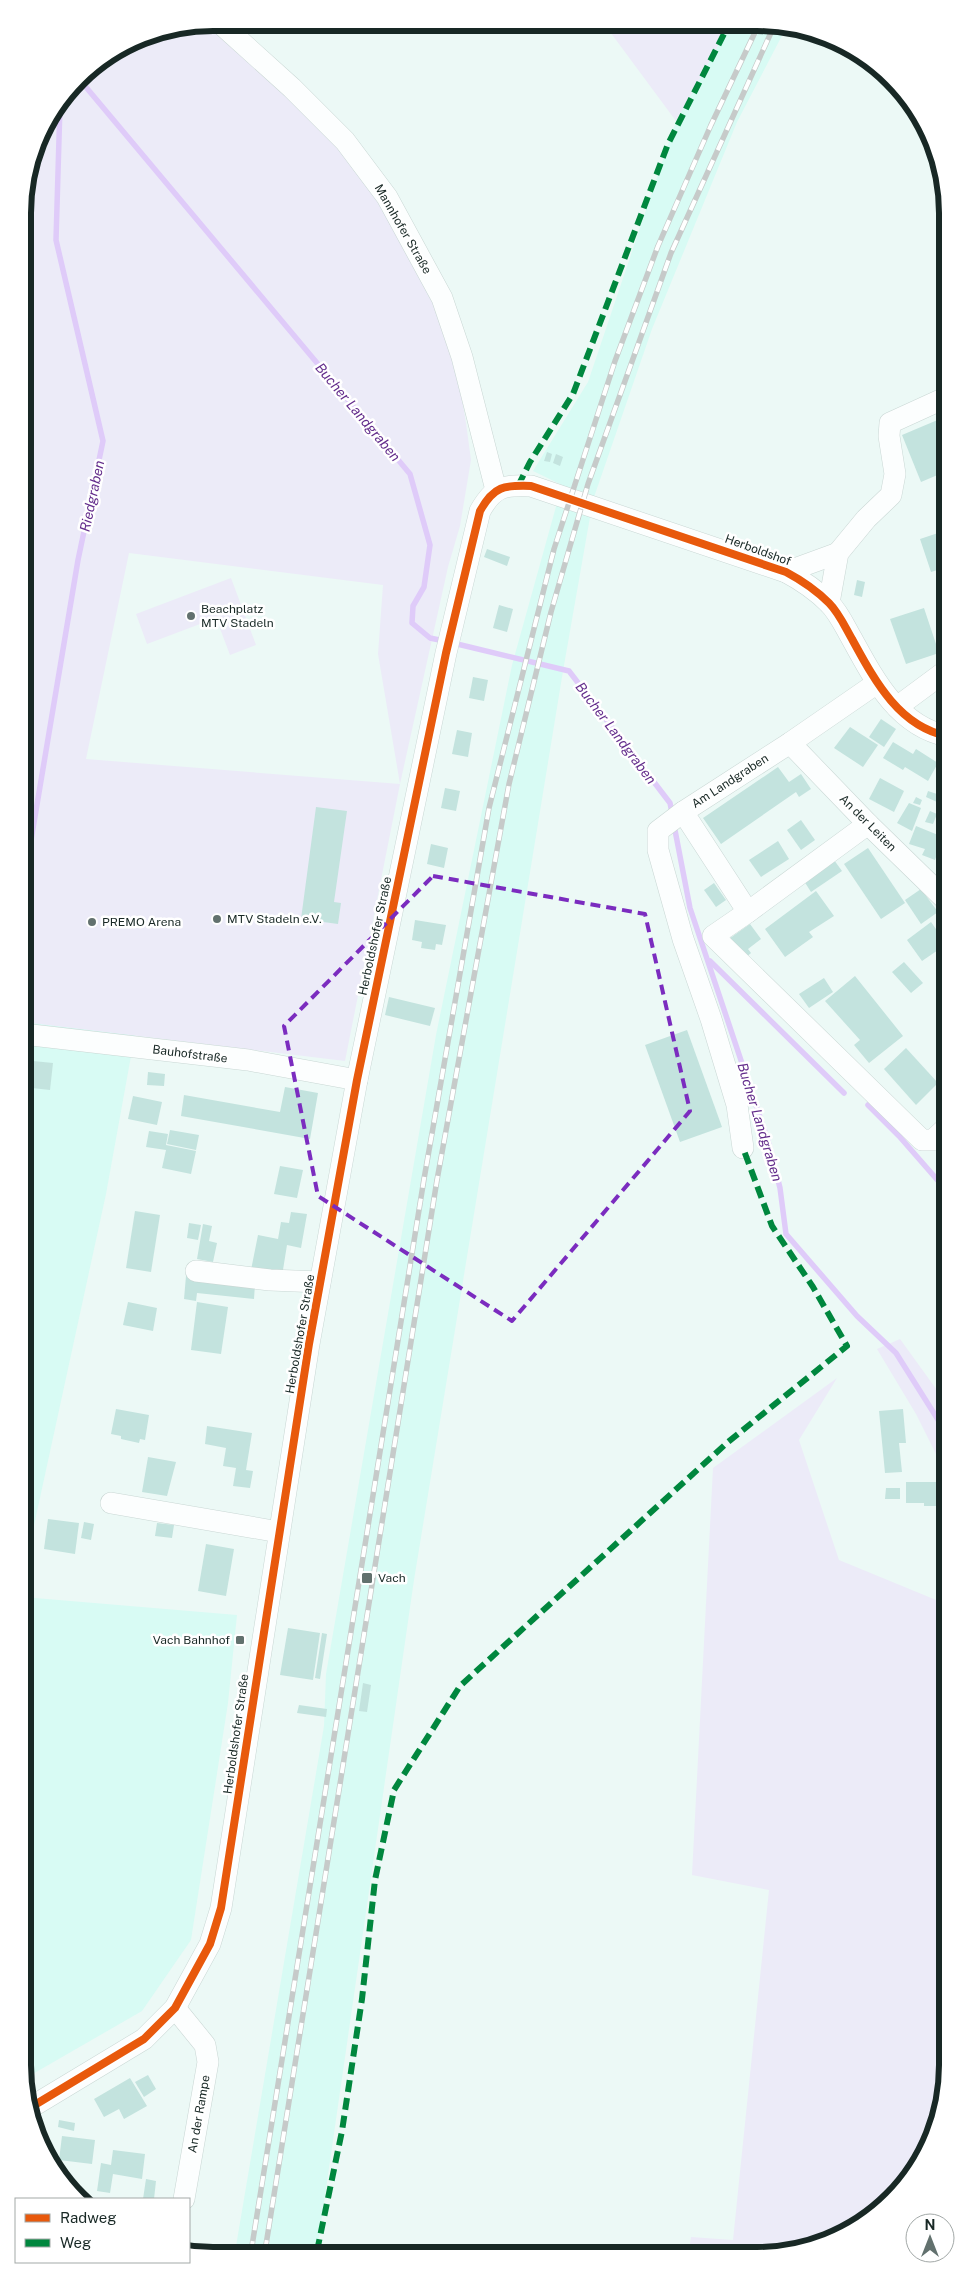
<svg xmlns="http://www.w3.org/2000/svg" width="970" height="2278" viewBox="0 0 970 2278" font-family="'Public Sans',sans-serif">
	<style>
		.built { fill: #d8fbf4 }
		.green { fill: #ecebf8; fill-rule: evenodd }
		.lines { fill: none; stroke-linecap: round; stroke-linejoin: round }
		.stream { stroke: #dfcbf9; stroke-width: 5.5 }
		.building { fill: #c3e3de }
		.minor-casing { stroke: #c9d7d4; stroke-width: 22 }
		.minor { stroke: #fcfefe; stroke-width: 21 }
		.rail-casing { stroke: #c6cac9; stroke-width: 5.5 }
		.rail { stroke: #fff; stroke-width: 4; stroke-dasharray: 11; stroke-linecap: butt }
		.quiet { stroke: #00873e; stroke-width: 6; stroke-dasharray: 12 6; stroke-linecap: butt }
		.cycleway-casing { stroke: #fff; stroke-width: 11 }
		.cycleway { stroke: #e8590c; stroke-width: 8 }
		.marked { fill: none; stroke: #7b2cbf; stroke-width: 4; stroke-dasharray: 10 6; stroke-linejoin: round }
		.poi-dot { fill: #62716e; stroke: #fff; stroke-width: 2 }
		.labels { text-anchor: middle; stroke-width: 5; stroke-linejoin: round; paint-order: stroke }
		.street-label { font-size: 12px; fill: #182825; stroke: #fff }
		.poi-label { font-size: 12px; fill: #182825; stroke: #fff; text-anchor: start }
		.water-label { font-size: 14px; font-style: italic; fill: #642e8c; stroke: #fff }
		.rim { fill: none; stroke: #182825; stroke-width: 6 }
	</style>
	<rect width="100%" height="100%" fill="#ecf9f6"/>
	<g class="built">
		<path d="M729 26H787L737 122 652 329 593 500 563 671 414 1580 317 2251 235 2252 324 1726 326 1674 436 1035 512 665 562 485 533 471 588 382 676 121Z"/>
		<path d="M23 1022 135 1034 106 1194 23 1576Z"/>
		<path d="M23 1597 237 1615 228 1703 191 1940 142 2011 24 2079 23 2065Z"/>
	</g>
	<g class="green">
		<path d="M213 23 331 125 446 300 466 423 471 460 460 526 448 567 400 784 345 1061 23 1022V200L42 128 87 70 140 37ZM129 553 383 585 378 654 400 784 86 759Z"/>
		<path d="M605 25 729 26 676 121Z"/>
		<path d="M231 578 256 645 230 655 216 618 147 644 136 614Z"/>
		<path d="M900 1339 947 1404V1476L916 1414 877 1349Z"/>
		<path d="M837 1378 799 1440 839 1560 941 1602 947 1609V2077L933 2138 900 2190 863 2224 806 2249 689 2250 691 2237 733 2240 769 1890 692 1875 713 1468Z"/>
	</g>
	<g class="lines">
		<g class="stream">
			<path d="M80 80 410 474 430 545 424 587 413 606 412 623 430 638 444 641"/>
			<path d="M453 643 569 671 670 803 672 813"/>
			<path d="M674 825 690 908 768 1141 780 1188 786 1234 857 1316 896 1353 947 1434"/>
			<path d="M23 888 78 560 103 441 56 240 60 105"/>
			<path d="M710 961 844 1093"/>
			<path d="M868 1105 899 1136 947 1191"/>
		</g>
	</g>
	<g class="building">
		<path d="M947 416V471L921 482 902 435Z"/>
		<path d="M547 452 552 454 550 462 544 461Z"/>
		<path d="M556 454 563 457 560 466 553 463Z"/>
		<path d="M947 530V567L931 572 920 539Z"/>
		<path d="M487 549 510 557 507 566 484 557Z"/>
		<path d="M857 580 865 582 862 597 854 595Z"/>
		<path d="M499 605 513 609 507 632 493 628Z"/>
		<path d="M924 608 939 653 906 664 890 619Z"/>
		<path d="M473 677 488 680 484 701 469 698Z"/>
		<path d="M881 719 896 729 884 747 869 737Z"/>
		<path d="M850 727 878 745 863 767 834 748Z"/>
		<path d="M457 730 472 733 468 757 452 754Z"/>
		<path d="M893 742 913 754 916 749 938 763 928 781 905 767 903 770 883 758Z"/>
		<path d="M778 767 789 782 801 774 811 789 799 797 796 792 721 844 703 818Z"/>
		<path d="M880 778 904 791 894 812 869 799Z"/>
		<path d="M445 788 460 791 456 811 441 808Z"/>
		<path d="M928 791 940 795 937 802 926 797Z"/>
		<path d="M916 797 922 800 920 805 913 803Z"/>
		<path d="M909 803 921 808 912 831 897 823Z"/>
		<path d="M316 807 347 811 334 902 341 903 338 924 301 919Z"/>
		<path d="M930 811 937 814 933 824 925 822Z"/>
		<path d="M801 820 815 840 801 850 787 830Z"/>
		<path d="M916 826 943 837 935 860 922 855 925 849 909 844Z"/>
		<path d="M947 834V847L943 846Z"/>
		<path d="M778 841 789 859 761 877 749 860Z"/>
		<path d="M431 844 448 848 444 868 427 864Z"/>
		<path d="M868 848 905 903 881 919 844 864Z"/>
		<path d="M834 860 842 871 811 892 804 881Z"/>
		<path d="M714 883 726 900 716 907 704 890Z"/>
		<path d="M921 889 938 912 921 924 905 900Z"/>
		<path d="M816 891 834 916 809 932 813 937 785 957 765 929Z"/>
		<path d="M415 920 446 925 442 945 436 944 435 950 421 948 422 942 412 940Z"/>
		<path d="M931 922 943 939 937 943 941 948 922 961 907 940Z"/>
		<path d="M750 924 761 939 748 949 751 953 744 959 726 941Z"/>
		<path d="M947 956V985L936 974 947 962 944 959Z"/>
		<path d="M904 962 923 983 911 993 892 972Z"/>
		<path d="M855 976 903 1036 869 1063 854 1045 860 1040 825 1001Z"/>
		<path d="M824 978 833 992 809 1008 799 994Z"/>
		<path d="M389 997 435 1008 430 1026 385 1015Z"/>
		<path d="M687 1030 722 1127 680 1142 645 1045Z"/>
		<path d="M947 1039V1056L939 1046Z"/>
		<path d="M906 1048 938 1083 916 1105 884 1069Z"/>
		<path d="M23 1060 53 1063 50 1090 23 1087Z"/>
		<path d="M148 1072 165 1074 164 1086 147 1085Z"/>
		<path d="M285 1087 318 1093 310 1139 181 1116 184 1095 280 1112Z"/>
		<path d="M133 1096 162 1102 157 1125 128 1119Z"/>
		<path d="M170 1130 199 1135 196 1150 167 1144Z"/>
		<path d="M149 1131 168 1134 166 1145 196 1151 191 1174 162 1168 166 1150 146 1147Z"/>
		<path d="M280 1166 303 1170 297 1198 274 1194Z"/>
		<path d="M135 1211 160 1215 151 1272 126 1268Z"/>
		<path d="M291 1212 307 1214 301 1248 287 1245 282 1276 251 1270 258 1235 278 1239 281 1222 289 1223Z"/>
		<path d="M189 1223 201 1225 198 1240 187 1238Z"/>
		<path d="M203 1224 212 1226 209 1241 217 1243 213 1262 197 1259Z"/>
		<path d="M186 1276 255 1284 254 1299 197 1293 196 1301 184 1299Z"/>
		<path d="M128 1302 157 1308 153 1331 123 1325Z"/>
		<path d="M197 1302 228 1307 221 1354 191 1350Z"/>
		<path d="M116 1409 149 1415 145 1440 140 1439 139 1443 121 1439V1436L111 1434Z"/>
		<path d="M903 1409 906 1443H899L902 1472 885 1473 879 1411Z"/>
		<path d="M207 1426 252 1433 246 1470 253 1471 250 1488 233 1486 236 1468 223 1466 226 1448 205 1444Z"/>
		<path d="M148 1457 176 1462 167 1496 142 1492Z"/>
		<path d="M906 1482H939V1506H924V1503H906Z"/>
		<path d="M886 1488H900V1499H885Z"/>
		<path d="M48 1519 79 1523 75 1554 44 1549Z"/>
		<path d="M84 1522 94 1524 91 1540 81 1538Z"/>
		<path d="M157 1523 174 1525 172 1538 155 1536Z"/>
		<path d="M206 1544 234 1549 226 1596 198 1591Z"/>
		<path d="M288 1628 320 1633 313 1680 280 1675Z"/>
		<path d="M322 1633 327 1634 320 1679 315 1678Z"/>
		<path d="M363 1683 371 1685 367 1712 359 1711Z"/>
		<path d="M299 1705 327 1709 326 1717 297 1713Z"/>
		<path d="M148 2075 156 2089 144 2097 135 2082Z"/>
		<path d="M130 2078 147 2106 124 2119 119 2109 104 2117 94 2099Z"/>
		<path d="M59 2120 75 2123 74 2131 58 2127Z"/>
		<path d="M62 2136 95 2140 92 2164 59 2160Z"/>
		<path d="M113 2150 145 2154 142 2179 113 2174 110 2193 97 2191 101 2163 111 2165Z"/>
		<path d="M146 2179 156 2181 154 2199H143Z"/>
	</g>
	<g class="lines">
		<defs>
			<g id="minor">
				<path d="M220 23 292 88 345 141 387 197 442 298 462 357 496 490"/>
				<path d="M786 572 838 553"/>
				<path d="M829 603 838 553 866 519 891 495 895 474 889 436 890 423 947 397"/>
				<path d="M897 707 947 670"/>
				<path d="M790 743 868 824 947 901"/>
				<path d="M683 812 658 831V850L683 939 711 1019 737 1105 743 1148"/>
				<path d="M868 824 748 912 713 936 922 1140H933L947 1127"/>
				<path d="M748 912 683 812 790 743 877 683"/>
				<path d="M23 1034 248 1060 357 1080"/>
				<path d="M196 1271 270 1280 320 1282"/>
				<path d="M111 1503 279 1532"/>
				<path d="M175 2008 205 2045 208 2062 184 2199"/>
				<path d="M28 2109 144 2039 175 2008 210 1944 221 1908 309 1344 357 1080 446 653 480 511C494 486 504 485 531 486L786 572C801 580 817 591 829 603 839 613 845 627 852 639 874 679 898 726 947 736"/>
			</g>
		</defs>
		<use href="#minor" class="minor-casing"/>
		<use href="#minor" class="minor"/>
		<defs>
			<g id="rail">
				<path d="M265 2251 437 1180 509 784 551 612 588 484 671 253 774 26"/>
				<path d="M251 2252 424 1179 489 808 554 549 615 361 658 246 711 125 758 26"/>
			</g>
		</defs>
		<use href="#rail" class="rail-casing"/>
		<use href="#rail" class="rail"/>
		<g class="quiet">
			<path d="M518 486 530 462 573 394 668 144 728 26"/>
			<path d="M317 2251 342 2131 362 1999 375 1880 394 1790 460 1686 728 1442 847 1346 813 1287 772 1226 743 1148"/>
		</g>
		<defs>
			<path id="cycleway" d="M28 2109 144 2039 175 2008 210 1944 221 1908 309 1344 357 1080 446 653 480 511C494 486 504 485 531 486L786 572C801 580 817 591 829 603 839 613 845 627 852 639 874 679 898 726 947 736"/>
		</defs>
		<use href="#cycleway" class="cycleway-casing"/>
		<use href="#cycleway" class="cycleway"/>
	</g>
	<path class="marked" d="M433 876 645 914 690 1111 512 1321 318 1196 284 1026Z"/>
	<g class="poi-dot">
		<circle cx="191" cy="616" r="5"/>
		<circle cx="217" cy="919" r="5"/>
		<circle cx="92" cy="922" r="5"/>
		<rect x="361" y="1572" width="12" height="12" rx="2.5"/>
		<rect x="235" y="1635" width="10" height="10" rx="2.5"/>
	</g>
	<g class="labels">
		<g class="street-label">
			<text transform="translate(403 229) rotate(60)" y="4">Mannhofer Straße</text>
			<text transform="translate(758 550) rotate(20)" y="4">Herboldshof</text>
			<text transform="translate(730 781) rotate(-33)" y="4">Am Landgraben</text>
			<text transform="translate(868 823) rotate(45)" y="4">An der Leiten</text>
			<text transform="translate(375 936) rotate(-78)" y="4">Herboldshofer Straße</text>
			<text transform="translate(190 1054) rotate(7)" y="4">Bauhofstraße</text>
			<text transform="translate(300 1334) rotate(-80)" y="4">Herboldshofer Straße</text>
			<text transform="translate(236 1734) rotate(-82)" y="4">Herboldshofer Straße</text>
			<text transform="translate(199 2114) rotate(-80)" y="4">An der Rampe</text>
		</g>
		<g class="poi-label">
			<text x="201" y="613">Beachplatz<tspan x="201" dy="14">MTV Stadeln</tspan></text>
			<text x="227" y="923">MTV Stadeln e.V.</text>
			<text x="102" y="926">PREMO Arena</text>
			<text x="378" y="1582">Vach</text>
			<text x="230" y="1644" text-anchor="end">Vach Bahnhof</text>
		</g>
		<g class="water-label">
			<text transform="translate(358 412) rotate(50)" y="5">Bucher Landgraben</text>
			<text transform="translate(92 496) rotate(-78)" y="5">Riedgraben</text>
			<text transform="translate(616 733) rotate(53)" y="5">Bucher Landgraben</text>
			<text transform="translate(760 1122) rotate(73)" y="5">Bucher Landgraben</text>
		</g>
	</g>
	<path d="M0 0H970V2278H0ZM213 31H757A182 182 0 0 1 939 213V2065A182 182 0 0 1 757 2247H213A182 182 0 0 1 31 2065V213A182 182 0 0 1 213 31Z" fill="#fff" fill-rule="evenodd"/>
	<path class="rim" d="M213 31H757A182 182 0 0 1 939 213V2065A182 182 0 0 1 757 2247H213A182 182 0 0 1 31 2065V213A182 182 0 0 1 213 31Z"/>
	<rect x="15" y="2198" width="175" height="65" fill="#ffffff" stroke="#a3a9a8"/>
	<rect x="25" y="2214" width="25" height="8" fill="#e8590c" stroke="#a3a9a8"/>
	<text x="60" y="2223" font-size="15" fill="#182825">Radweg</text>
	<rect x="25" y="2239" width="25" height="8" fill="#00873e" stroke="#a3a9a8"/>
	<text x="60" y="2248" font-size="15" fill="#182825">Weg</text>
	<g transform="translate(930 2238)"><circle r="24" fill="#ffffff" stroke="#a3a9a8"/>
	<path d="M0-4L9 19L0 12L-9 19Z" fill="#62716e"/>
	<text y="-8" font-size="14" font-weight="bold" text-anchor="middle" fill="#182825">N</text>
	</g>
</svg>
